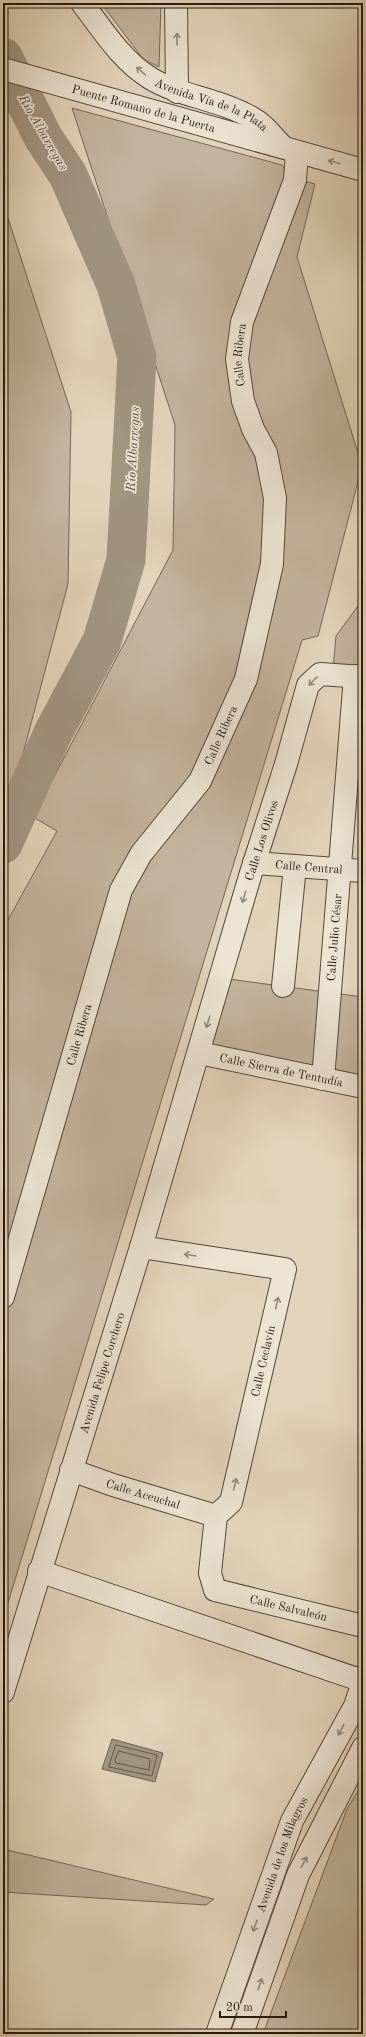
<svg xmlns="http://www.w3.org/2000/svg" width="366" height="2037" viewBox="0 0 366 2037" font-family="'Old Standard TT',serif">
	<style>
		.green { fill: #c2b49d; stroke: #736756 }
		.water { fill: #a19580; stroke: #6f6453 }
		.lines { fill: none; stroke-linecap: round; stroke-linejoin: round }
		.shore { stroke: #625848; stroke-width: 1 }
		.river { stroke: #a19580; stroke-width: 39 }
		.street-casing { stroke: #54483a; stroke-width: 24 }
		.street { stroke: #ece3d2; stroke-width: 22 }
		.oneway { stroke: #92897a }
		.labels { text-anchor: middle; stroke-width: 3.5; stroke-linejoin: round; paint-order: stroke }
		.street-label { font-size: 12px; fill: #241a0f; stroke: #ece3d2 }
		.water-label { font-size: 13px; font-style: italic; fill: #564b3c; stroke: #ece3d2 }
	</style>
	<rect width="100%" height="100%" fill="#e2d4ba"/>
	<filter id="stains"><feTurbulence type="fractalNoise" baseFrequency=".005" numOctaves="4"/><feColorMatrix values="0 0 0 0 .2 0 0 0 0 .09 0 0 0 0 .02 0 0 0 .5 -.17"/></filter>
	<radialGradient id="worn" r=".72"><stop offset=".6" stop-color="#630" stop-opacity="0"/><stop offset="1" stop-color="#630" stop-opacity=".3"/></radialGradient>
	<g class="green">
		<path d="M101 3H161L159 67 143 59Z"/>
		<path d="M72 108 282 165 290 177 315 184 297 257 362 466 318 636 302 640 3 1619V929L57 831 33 817 173 550 175 425Z"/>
		<path d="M3 203 71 412 68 584 11 799 3 813Z"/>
		<path d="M363 599V669H333L336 636Z"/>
		<path d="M221 978 363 997V1090L199 1053Z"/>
		<path d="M363 1783V2034H263L347 1809Z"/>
		<path d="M3 1849 214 1899 206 1905 3 1892Z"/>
	</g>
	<path class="water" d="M112 1739 163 1753 155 1782 102 1769Z"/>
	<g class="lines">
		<g class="shore">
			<path d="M116 1745 157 1755 152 1776 109 1767Z"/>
			<path d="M119 1751 150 1759 149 1770 116 1763 115 1761Z"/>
		</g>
		<path class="river" d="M3 57 43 137 68 175 116 285 137 357 126 560 102 641 53 733 3 844"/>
		<defs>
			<g id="street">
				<path id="s1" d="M82 3C102 29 121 60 150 78 181 97 220 99 252 118 264 124 273 137 283 147"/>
				<path d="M176 3 177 92"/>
				<path id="s2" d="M3 69 363 170"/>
				<path id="s3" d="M254 863 363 871"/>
				<path d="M283 986 295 866"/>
				<path id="s4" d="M199 1053 363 1087"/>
				<path id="s5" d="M323 1079 355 676"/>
				<path id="s6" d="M141 1247 285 1269 231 1502 216 1516 210 1573 215 1590 363 1626"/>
				<path id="s7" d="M3 1297 121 890 141 854 200 781 246 679 272 564 275 498 266 453 253 429 243 401 237 359 242 322 295 180 297 152"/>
				<path id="s8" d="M71 1470 113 1485 216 1516"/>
				<path d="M39 1571 363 1681"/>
				<path id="s9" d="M3 1692 141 1247 250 876 286 764 308 685 320 674 363 677"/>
				<path id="s10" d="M217 2034 292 1821 355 1706 363 1682"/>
				<path d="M242 2034 298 1875 363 1748"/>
			</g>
		</defs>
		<use href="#street" class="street-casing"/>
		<use href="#street" class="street"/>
	</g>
	<defs><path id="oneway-shaft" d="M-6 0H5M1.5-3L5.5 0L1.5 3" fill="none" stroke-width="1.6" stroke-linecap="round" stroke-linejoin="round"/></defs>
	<g class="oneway">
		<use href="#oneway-shaft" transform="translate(177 39) rotate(-91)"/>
		<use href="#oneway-shaft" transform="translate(141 71) rotate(-138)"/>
		<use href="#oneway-shaft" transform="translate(334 162) rotate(-165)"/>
		<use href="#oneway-shaft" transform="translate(313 681) rotate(135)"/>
		<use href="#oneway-shaft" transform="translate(244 897) rotate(106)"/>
		<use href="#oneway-shaft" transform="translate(208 1022) rotate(107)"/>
		<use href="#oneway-shaft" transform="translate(190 1255) rotate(-171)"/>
		<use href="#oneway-shaft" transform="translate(277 1303) rotate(-77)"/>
		<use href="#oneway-shaft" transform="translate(235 1484) rotate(-77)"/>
		<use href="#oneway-shaft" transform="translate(341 1730) rotate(118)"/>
		<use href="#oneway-shaft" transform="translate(304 1862) rotate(-63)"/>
		<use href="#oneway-shaft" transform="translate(255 1926) rotate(110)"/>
		<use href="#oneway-shaft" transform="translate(260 1984) rotate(-71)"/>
	</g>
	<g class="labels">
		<g class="street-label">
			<text dy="4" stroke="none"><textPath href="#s1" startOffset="169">Avenida Vía de la Plata</textPath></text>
			<text dy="4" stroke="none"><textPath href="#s2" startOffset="146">Puente Romano de la Puerta</textPath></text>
			<text dy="4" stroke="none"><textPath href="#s7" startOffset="1004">Calle Ribera</textPath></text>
			<text dy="4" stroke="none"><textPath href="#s7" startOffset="609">Calle Ribera</textPath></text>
			<text dy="4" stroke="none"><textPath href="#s9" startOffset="890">Calle Los Olivos</textPath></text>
			<text dy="4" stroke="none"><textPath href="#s3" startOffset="55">Calle Central</textPath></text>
			<text dy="4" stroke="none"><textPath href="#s5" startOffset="142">Calle Julio César</textPath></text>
			<text dy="4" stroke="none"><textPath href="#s7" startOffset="273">Calle Ribera</textPath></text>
			<text dy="4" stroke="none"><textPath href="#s4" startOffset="84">Calle Sierra de Tentudía</textPath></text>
			<text transform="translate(263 1361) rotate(-77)" y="4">Calle Ceclavín</text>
			<text dy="4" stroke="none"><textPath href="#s9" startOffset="334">Avenida Felipe Corchero</textPath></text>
			<text dy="4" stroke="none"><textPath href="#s8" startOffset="76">Calle Aceuchal</textPath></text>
			<text dy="4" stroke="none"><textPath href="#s6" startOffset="556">Calle Salvaleón</textPath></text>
			<text dy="4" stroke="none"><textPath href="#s10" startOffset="191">Avenida de los Milagros</textPath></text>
		</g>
		<g class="water-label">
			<text transform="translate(44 132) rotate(60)" y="5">Río Albarregas</text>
			<text transform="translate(132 449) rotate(-87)" y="5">Río Albarregas</text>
		</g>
	</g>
	<rect width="366" height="2037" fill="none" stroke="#e2d4ba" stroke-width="16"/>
	<rect x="4" y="4" width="358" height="2029" fill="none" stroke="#241a0f" stroke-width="2"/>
	<rect x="8" y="8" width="350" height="2021" fill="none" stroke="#241a0f"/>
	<path d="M220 2011v6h66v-6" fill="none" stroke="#241a0f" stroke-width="2"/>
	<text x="226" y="2011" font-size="12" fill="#241a0f" stroke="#ece3d2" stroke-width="3" paint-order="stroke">20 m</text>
	<rect width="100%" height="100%" filter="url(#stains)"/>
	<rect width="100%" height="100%" fill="url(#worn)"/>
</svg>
